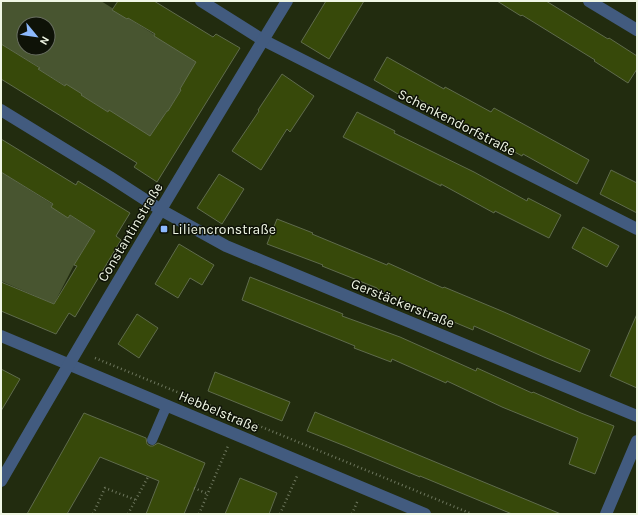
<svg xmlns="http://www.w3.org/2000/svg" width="638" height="515" viewBox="0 0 638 515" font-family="Karla,sans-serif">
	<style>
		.green { fill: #485530; fill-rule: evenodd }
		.building { fill: #37490a; stroke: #5f6b4c }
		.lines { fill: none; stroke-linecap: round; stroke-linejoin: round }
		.path { stroke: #6e775e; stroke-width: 2.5; stroke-dasharray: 1 3; stroke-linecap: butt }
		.service { stroke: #425b7f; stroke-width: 10 }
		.minor { stroke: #425b7f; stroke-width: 12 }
		.poi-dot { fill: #8cb9fc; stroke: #0e1207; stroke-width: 1.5 }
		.labels { text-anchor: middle; stroke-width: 3; stroke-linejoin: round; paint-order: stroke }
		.street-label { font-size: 14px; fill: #f0f7e5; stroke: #0e1207 }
		.poi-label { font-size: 14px; fill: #f0f7e5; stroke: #0e1207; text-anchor: start }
	</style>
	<rect width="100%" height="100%" fill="#222c0f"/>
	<g class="green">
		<path d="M1 1H101L155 35 201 59 168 111H167L164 115 165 116 160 121 149 143 108 112 38 69 39 67 1 44ZM24 24H48V48H24Z"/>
		<path d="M1 172 95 231 74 265 54 304 1 281Z"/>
	</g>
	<g class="building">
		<path d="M118 1H154L213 37 216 34 240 48 157 182 134 167 137 163 1 79V44L40 68 38 69 65 86 66 84 82 94 81 95 108 112 109 110 150 136 167 111H168L181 90 180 89 196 62 154 36 155 34 128 18 127 19 112 10Z"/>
		<path d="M326 1H364L329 59 301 42Z"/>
		<path d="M497 1H546L608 39 609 38 637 56V69L628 83 594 61 595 60 522 15 521 16Z"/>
		<path d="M387 57 444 89 445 87 491 112 494 108 589 160 577 184 523 154 522 156 413 96 410 101 374 80Z"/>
		<path d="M282 74 314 96 290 132 287 129 261 170 232 151 259 111 258 110Z"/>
		<path d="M357 112 395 131 394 133 474 172 527 201 528 198 561 215 549 238 495 211 494 213 441 184V186L343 137Z"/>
		<path d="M1 139 76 185 78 181 130 213 116 236 121 240 75 317 69 313 56 334 1 311V282L54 304 77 266 74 265 95 231 70 215 68 218 51 207 53 204 1 172Z"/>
		<path d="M611 170 637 183V213L600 194Z"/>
		<path d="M219 174 244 189 222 224 197 208Z"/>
		<path d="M277 219 313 233 312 234 387 265 388 263 443 288 444 287 504 312 590 350 580 372 544 357 474 326 473 330 411 304 377 289V288L322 266 323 265 267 244Z"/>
		<path d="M583 227 619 246 607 267 572 248Z"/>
		<path d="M179 244 214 265 202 285 190 278 178 298 155 284Z"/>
		<path d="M250 277 343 314 342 316 400 337 476 371 477 368 532 393 533 392 581 413 614 426 595 474 569 464 578 438 502 407 447 381 446 383 392 359 391 362 354 348 355 346 242 300Z"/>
		<path d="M137 314 158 328 139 358 118 344Z"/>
		<path d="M637 314V388L610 376Z"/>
		<path d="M1 369 20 379 1 411Z"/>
		<path d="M215 372 290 402 282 421 208 391Z"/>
		<path d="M315 412 469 476 561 514H512L420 476V477L345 446 307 431Z"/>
		<path d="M84 413 146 438 147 444 150 446H153L158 443 205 463 184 514H146L159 481 100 457 67 514H27Z"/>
		<path d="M240 478 277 493 269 514H225Z"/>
	</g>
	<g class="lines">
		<g class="path">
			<path d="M95 358 472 514"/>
			<path d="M194 488 208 494"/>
			<path d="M1 513 2 514"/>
			<path d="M93 514 105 488 136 500"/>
			<path d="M128 514 148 477"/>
			<path d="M199 514 228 446"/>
			<path d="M280 514 298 474"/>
			<path d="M352 514 358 500"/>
		</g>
		<path class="service" d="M152 440 167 405"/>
		<g class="minor">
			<path d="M201 1 263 40 637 229"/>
			<path d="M589 1 637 30"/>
			<path d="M1 110 110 177 161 210 226 246 637 416"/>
			<path d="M1 336 425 514"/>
			<path d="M1 481C94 320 190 160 287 1"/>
			<path d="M606 514 637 441"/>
		</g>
	</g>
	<rect class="poi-dot" x="160" y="225" width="8" height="8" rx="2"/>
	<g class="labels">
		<g class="street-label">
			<text transform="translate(457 122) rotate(27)" y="5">Schenkendorfstraße</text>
			<text transform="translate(130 232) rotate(-59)" y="5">Constantinstraße</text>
			<text transform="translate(403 303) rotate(22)" y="5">Gerstäckerstraße</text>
			<text transform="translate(219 411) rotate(23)" y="5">Hebbelstraße</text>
		</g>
		<g class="poi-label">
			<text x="172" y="234">Liliencronstraße</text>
		</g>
	</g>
	<rect width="638" height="515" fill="none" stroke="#f0f7e5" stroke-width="4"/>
	<g transform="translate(36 36) rotate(119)"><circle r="19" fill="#0e1207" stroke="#686e60"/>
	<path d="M0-3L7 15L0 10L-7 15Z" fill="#8cb9fc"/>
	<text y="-6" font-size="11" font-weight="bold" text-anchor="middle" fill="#f0f7e5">N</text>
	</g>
</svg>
